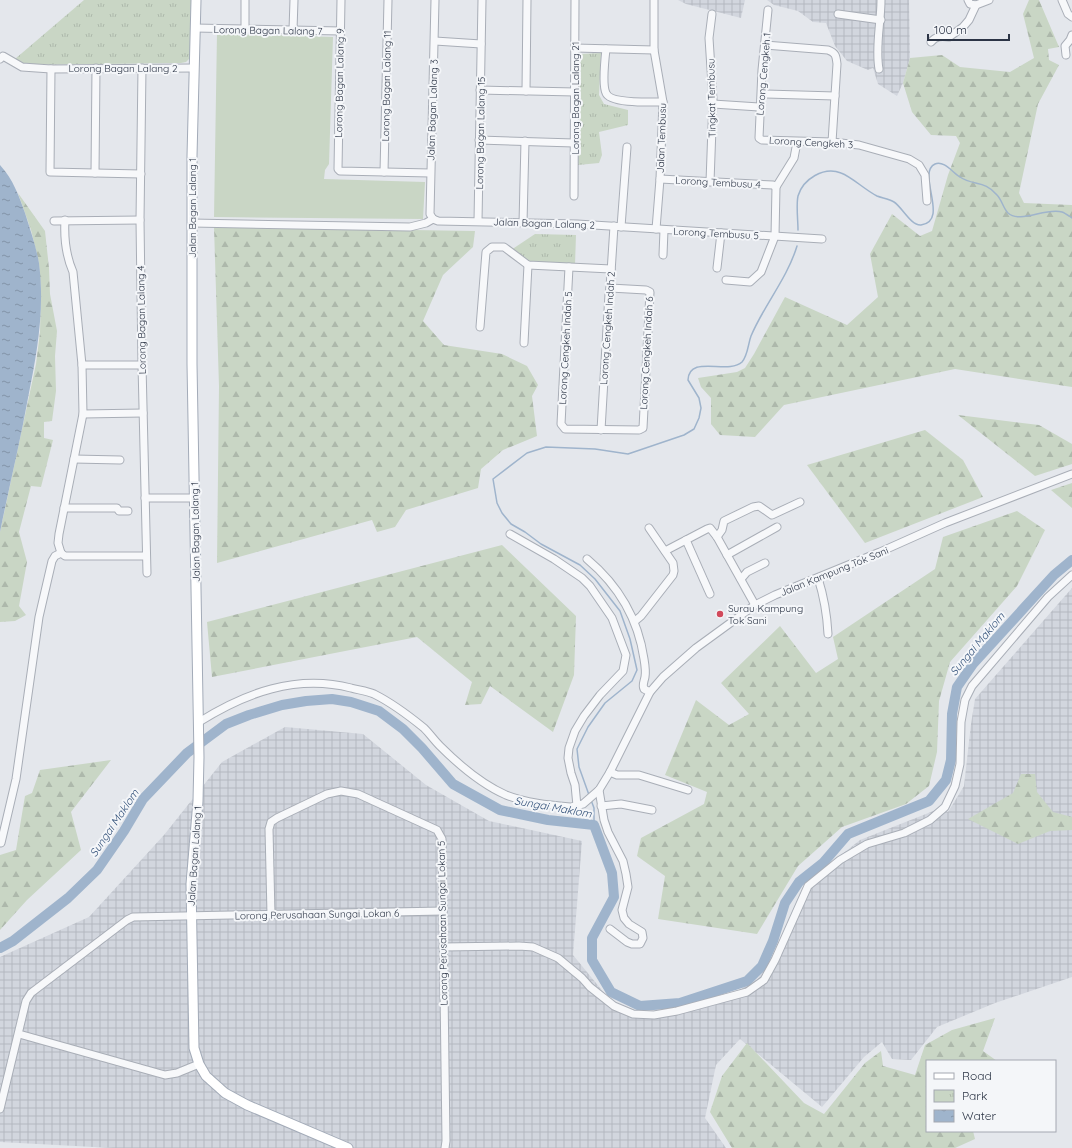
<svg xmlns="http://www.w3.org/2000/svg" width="1072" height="1148" viewBox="0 0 1072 1148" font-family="Quicksand,sans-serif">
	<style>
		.industrial { fill: url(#industrial-grid) }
		.green { fill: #c9d6c5 }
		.forest { fill: url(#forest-firs) }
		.park { fill: url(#park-tufts) }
		.water { fill: url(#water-ripples) }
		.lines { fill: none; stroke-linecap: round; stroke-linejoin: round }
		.stream { stroke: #9fb4cc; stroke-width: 1.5 }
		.river { stroke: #9fb4cc; stroke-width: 10 }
		.minor-casing { stroke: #a9aeb7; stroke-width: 9 }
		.major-casing { stroke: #a3abb8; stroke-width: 11 }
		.minor { stroke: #f7f8fa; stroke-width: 7 }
		.major { stroke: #fff; stroke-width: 9 }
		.poi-dot { fill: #d1495b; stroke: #f4f6f9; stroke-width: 1.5 }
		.labels { text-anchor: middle; stroke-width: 4; stroke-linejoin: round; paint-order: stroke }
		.street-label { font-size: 10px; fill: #2b3445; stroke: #f4f6f9 }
		.poi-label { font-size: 10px; fill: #2b3445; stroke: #f4f6f9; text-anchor: start }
		.water-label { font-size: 11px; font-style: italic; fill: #34527a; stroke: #f4f6f9 }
	</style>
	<defs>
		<pattern id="industrial-grid" width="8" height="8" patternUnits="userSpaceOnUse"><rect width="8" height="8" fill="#d2d6de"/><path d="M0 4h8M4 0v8" fill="none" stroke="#b4b8c0"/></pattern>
		<pattern id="forest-firs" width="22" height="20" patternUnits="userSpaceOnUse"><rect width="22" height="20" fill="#c9d6c5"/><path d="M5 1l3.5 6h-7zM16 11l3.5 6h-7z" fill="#adb8ab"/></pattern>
		<pattern id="park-tufts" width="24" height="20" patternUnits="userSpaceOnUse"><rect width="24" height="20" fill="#c9d6c5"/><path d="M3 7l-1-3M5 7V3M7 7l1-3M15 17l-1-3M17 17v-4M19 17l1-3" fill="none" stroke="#adb8ab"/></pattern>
		<pattern id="water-ripples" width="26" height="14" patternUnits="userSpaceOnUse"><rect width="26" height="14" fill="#9fb4cc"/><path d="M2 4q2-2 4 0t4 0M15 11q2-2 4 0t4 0" fill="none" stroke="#8293a7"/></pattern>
	</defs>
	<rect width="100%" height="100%" fill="#e4e7ec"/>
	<g class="industrial">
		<path d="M678 0H745L741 18 686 4Z"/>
		<path d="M767 0H909L910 58 903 83 897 96 878 84 873 68 868 70 847 61 835 46 826 23 813 22 798 11 774 5Z"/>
		<path d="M1072 588V977L995 1003 937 1027 911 1060 892 1059 882 1042 864 1057 822 1107 740 1039 716 1065 705 1118 726 1148H113L0 1142V957L89 917 164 835 222 762 285 727 363 734 426 785 489 821 582 841 573 955 614 1005 641 1012 679 1008 741 989 757 980 777 951 806 883 860 840 941 808 948 812 964 786 971 724 975 699Z"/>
	</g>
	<path class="green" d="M217 33 333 37 329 164 325 170 324 179 425 182 423 219 214 217Z"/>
	<g class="forest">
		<path d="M1029 0H1039L1059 47 1048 49 1049 60 1059 65 1038 104 1019 193 1024 203 1072 205V387L955 369 784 405 755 437 720 435 711 424V398L701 387 698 378 737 372 745 368 754 354 785 297 847 325 878 297 870 254 892 214 920 236 932 231 948 175 960 143 956 136 931 135 912 112 903 83 910 58 942 55 960 67 1010 72 1034 58 1023 14Z"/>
		<path d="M18 193 45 231 49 268 50 294 57 331 55 356 56 391 52 421 44 422V438L53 440 41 487 31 486 19 532 27 562 19 606 26 615 15 621 0 622V532L36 364 40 332 41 290 39 263 31 230Z"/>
		<path d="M214 227 475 231 473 247 443 275 423 321 444 345 502 354 527 366 538 385 532 396 537 436 503 450 481 469 478 488 406 510 395 527 377 532 372 520 217 563 219 386Z"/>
		<path d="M958 415 1039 425 1072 444V464L1035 476Z"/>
		<path d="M925 430 963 460 983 497 865 543 807 465Z"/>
		<path d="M1072 483V508L1051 490Z"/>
		<path d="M1017 511 1045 530 1017 586 950 662 939 701 937 752 929 786 906 804 842 827 798 866 757 934 658 919 665 876 637 856 641 838 704 804 707 792 665 775 696 700 729 725 749 714 721 683 780 626 816 673 838 659 833 637 935 569 943 537Z"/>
		<path d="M502 545 576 616 574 675 553 732 490 686 481 704 465 705 472 682 417 637 212 677 207 622Z"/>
		<path d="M111 760 71 812 81 850 27 900 0 930V855L16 850 25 796 32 793 40 770Z"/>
		<path d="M1021 774H1035L1037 792 1053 812 1072 817V830L1050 831 1018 844 968 819 1013 793Z"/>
		<path d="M995 1018 983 1051 997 1061H927V1131H973L975 1139 955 1148H732L710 1112 722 1076 747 1043 804 1103 824 1114 865 1063 881 1051 883 1066 915 1075 925 1045 952 1030Z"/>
	</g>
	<g class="park">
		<path d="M84 0H191L190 58 186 62 181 63 23 65 15 59Z"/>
		<path d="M601 53 599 95 604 104 628 110V125L599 132 602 155 599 163 578 165 580 54Z"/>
		<path d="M535 234 576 235 575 265 530 263 511 250Z"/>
	</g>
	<path class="water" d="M0 165C13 179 19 196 25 213 30 229 36 246 39 263 45 310 37 353 28 398 20 443 9 487 0 532Z"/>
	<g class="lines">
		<g class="stream">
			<path d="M798 230C798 220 796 205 798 196 803 179 824 166 841 173 852 177 865 190 877 196 882 198 889 199 894 202 902 207 911 226 921 225 950 221 916 173 935 164 944 160 953 173 960 177 973 186 985 180 997 195 1002 200 1003 208 1008 213 1020 224 1046 207 1062 212 1065 213 1069 216 1072 218"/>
			<path d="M589 795 579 767 577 749 588 727 605 703 632 681 637 670 630 639 620 611 595 579 580 565 541 544 525 532 511 524 502 513 497 503 493 479 527 453 546 447 595 449 628 454 684 435 694 429 699 418 701 408 699 398 688 380C689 354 728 375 742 362 748 355 748 344 751 336 764 305 787 279 797 246"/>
			<path d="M591 800 594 808V825"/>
		</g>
		<path class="river" d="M0 948 13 941 68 898 97 870 124 831 143 799 187 753 226 724 249 715 282 705 306 701 332 699 351 702 379 711 403 729 422 748 453 784 500 810 548 820 594 825 612 873 614 897 592 938V960L611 992 640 1006 680 1003 747 981 762 966 773 941 785 903 799 882 823 863 848 834 929 801 946 780 951 760 952 714 957 687 973 664 1054 575 1072 560"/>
		<defs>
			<g id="minor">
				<path d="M341 0 338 169 340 171 430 173"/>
				<path d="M654 0V50L663 102 660 179 656 229"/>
				<path d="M968 0 970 4 976 5"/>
				<path d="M1062 0 1068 14 1072 17"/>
				<path d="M768 10 762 70 759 138 762 140 832 142 859 145 909 159 919 165 925 175 927 201"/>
				<path d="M838 14 881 20"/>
				<path d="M195 28 341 31"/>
				<path d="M245 30V0"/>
				<path d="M293 30 294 0"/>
				<path d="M435 41 481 44"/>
				<path d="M931 42C936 36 941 36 949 37L963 27 969 20 976 5 989 0"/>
				<path d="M765 45 828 50C836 53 836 56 837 64L832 142"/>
				<path d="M575 48 654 50"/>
				<path d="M606 49C605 58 602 85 606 93 610 104 652 102 663 102"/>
				<path d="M1066 55 1065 46 1070 40 1072 35"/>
				<path d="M0 59 3 56 22 67 51 69 194 68"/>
				<path d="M142 68 140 220 142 365 147 573"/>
				<path d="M51 69 50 172 141 174"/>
				<path d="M879 69C875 47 881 23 881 0"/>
				<path d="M480 90 575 92"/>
				<path d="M526 91 527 0"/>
				<path d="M766 94 835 96"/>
				<path d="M713 104 759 107"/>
				<path d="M479 140 574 143"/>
				<path d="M384 172 388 0"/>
				<path d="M95 173 96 68"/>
				<path d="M660 179 773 185 776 187"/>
				<path d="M710 182 713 100 709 38 712 14"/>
				<path d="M574 196 575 0"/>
				<path d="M433 219 438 221 577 224 822 239"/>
				<path d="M433 219 430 214 435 0"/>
				<path d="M54 221 140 220"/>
				<path d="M478 221 482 0"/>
				<path d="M192 223 410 227 426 223 433 219"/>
				<path d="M523 223 525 141"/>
				<path d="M621 227 627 147"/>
				<path d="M663 255 664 230"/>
				<path d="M569 267 561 424 565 429 639 430 643 428 650 292 646 290 610 288"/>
				<path d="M717 268 721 233"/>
				<path d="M726 280 750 282 761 272 775 236 776 187 794 158 797 142"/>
				<path d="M480 327 486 252 492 247H504L528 265 611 269"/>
				<path d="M524 343 528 265"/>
				<path d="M82 365H142"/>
				<path d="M83 414 143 413"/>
				<path d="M601 430 609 294 610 288 614 226"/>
				<path d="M74 459 120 460"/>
				<path d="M145 498H194"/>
				<path d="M64 508H117L119 511H128"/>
				<path d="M510 534 554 559 582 578 590 586 612 618 626 655 623 671 600 695 584 716 575 731 569 748 568 758 571 773 575 785 577 806"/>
				<path d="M717 537 722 530 724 521 753 507 759 506 772 515 800 502"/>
				<path d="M686 540 710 594"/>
				<path d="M665 551 707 529 710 528 717 537 755 605"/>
				<path d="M61 553 58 543 59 534 83 414 82 365 73 272C66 256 64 237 65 220"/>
				<path d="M61 553 65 556H146"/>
				<path d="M727 555 777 527"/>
				<path d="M587 559C618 585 638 618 644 659 645 665 646 672 645 677 644 682 642 685 644 689L650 692"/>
				<path d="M818 578C824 597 827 614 828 634"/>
				<path d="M741 579 747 572 765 563"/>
				<path d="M635 621 641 616 673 575 674 571 673 563 649 528"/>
				<path d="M199 722C245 693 296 674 351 688 358 690 367 691 374 694 392 703 408 715 424 728 430 734 434 740 440 746 459 765 481 784 506 795 526 803 549 805 571 807L583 804 599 790 610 772 650 692 663 677 696 648 755 605 775 595 880 552 945 523 1072 474"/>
				<path d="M610 772 617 775H639L688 790"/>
				<path d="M599 790 604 820 608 832 623 861 626 874 628 887 622 910 624 918 629 924 642 932 643 938 640 944H632L627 942 610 929"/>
				<path d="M601 806 621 804 652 810"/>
				<path d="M1 843 16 779 39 617 52 561 55 556 61 553"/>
				<path d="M271 915 269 829 271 822 277 818 327 794 341 791 358 794 437 830 442 839 446 1141 445 1148"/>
				<path d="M443 947 519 946 533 947 558 958 582 978 590 987 614 1006 633 1014 654 1015 677 1011 747 992 764 980 775 960 808 886 840 860 867 844 904 833 930 820 945 807 955 786 960 764 961 722 965 700 972 686 1048 597 1072 575"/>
				<path d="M19 1034 165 1075 177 1073 199 1064"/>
				<path d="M0 1109 26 1001 31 993 127 920 133 917 443 911"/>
			</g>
			<path id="major" d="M196 0 192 156V364L199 757 198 801 191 884 194 1048 199 1064 206 1076 225 1093 247 1105 348 1148"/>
		</defs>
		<use href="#minor" class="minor-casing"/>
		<use href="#major" class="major-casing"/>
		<use href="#minor" class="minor"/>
		<use href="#major" class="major"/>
	</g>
	<circle class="poi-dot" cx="720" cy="614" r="4"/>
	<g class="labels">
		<g class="street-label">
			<text transform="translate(268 30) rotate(1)" y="4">Lorong Bagan Lalang 7</text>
			<text x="123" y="72">Lorong Bagan Lalang 2</text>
			<text transform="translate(763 74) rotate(-85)" y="4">Lorong Cengkeh 1</text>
			<text transform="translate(339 83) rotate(-89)" y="4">Lorong Bagan Lalang 9</text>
			<text transform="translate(386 86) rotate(-89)" y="4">Lorong Bagan Lalang 11</text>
			<text transform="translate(575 98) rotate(-90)" y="4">Lorong Bagan Lalang 21</text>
			<text transform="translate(711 98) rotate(-91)" y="4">Tingkat Tembusu</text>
			<text transform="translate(432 110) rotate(-88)" y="4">Jalan Bagan Lalang 3</text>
			<text transform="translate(480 133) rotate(-89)" y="4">Lorong Bagan Lalang 15</text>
			<text transform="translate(661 138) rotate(-88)" y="4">Jalan Tembusu</text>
			<text transform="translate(811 142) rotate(3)" y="4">Lorong Cengkeh 3</text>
			<text transform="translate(718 182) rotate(3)" y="4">Lorong Tembusu 4</text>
			<text transform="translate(192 208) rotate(-90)" y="4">Jalan Bagan Lalang 1</text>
			<text transform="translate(544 223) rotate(2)" y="4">Jalan Bagan Lalang 2</text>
			<text transform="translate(716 233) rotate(3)" y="4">Lorong Tembusu 5</text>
			<text transform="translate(141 320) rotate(-91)" y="4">Lorong Bagan Lalang 4</text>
			<text transform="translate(607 328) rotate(-86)" y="4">Lorong Cengkeh Indah 2</text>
			<text transform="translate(565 348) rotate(-87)" y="4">Lorong Cengkeh Indah 5</text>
			<text transform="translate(646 353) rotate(-87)" y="4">Lorong Cengkeh Indah 6</text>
			<text transform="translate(195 532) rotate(-91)" y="4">Jalan Bagan Lalang 1</text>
			<text transform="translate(834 571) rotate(-22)" y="4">Jalan Kampung Tok Sani</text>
			<text transform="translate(194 856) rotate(-86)" y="4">Jalan Bagan Lalang 1</text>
			<text transform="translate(317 914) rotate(-1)" y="4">Lorong Perusahaan Sungai Lokan 6</text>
			<text transform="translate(442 923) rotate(-91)" y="4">Lorong Perusahaan Sungai Lokan 5</text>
		</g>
		<g class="poi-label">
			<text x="728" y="612">Surau Kampung<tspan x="728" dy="12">Tok Sani</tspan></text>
		</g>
		<g class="water-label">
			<text transform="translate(977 644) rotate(-50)" y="4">Sungai Maklom</text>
			<text transform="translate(553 807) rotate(10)" y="4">Sungai Maklom</text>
			<text transform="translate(114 823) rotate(-56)" y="4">Sungai Maklom</text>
		</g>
	</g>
	<rect x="926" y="1060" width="130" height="72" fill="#f4f6f9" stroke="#a4a8b1"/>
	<rect x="934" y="1073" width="20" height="6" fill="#ffffff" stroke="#a4a8b1"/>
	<text x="962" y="1080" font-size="12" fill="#2b3445">Road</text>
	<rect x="934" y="1090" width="20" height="12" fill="url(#park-tufts)" stroke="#a4a8b1"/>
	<text x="962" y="1100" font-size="12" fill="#2b3445">Park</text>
	<rect x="934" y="1110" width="20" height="12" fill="url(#water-ripples)" stroke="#a4a8b1"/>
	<text x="962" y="1120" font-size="12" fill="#2b3445">Water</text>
	<path d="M928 34v6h81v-6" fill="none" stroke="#2b3445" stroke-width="2"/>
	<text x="934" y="34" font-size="12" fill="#2b3445" stroke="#f4f6f9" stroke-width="3" paint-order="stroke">100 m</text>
</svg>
